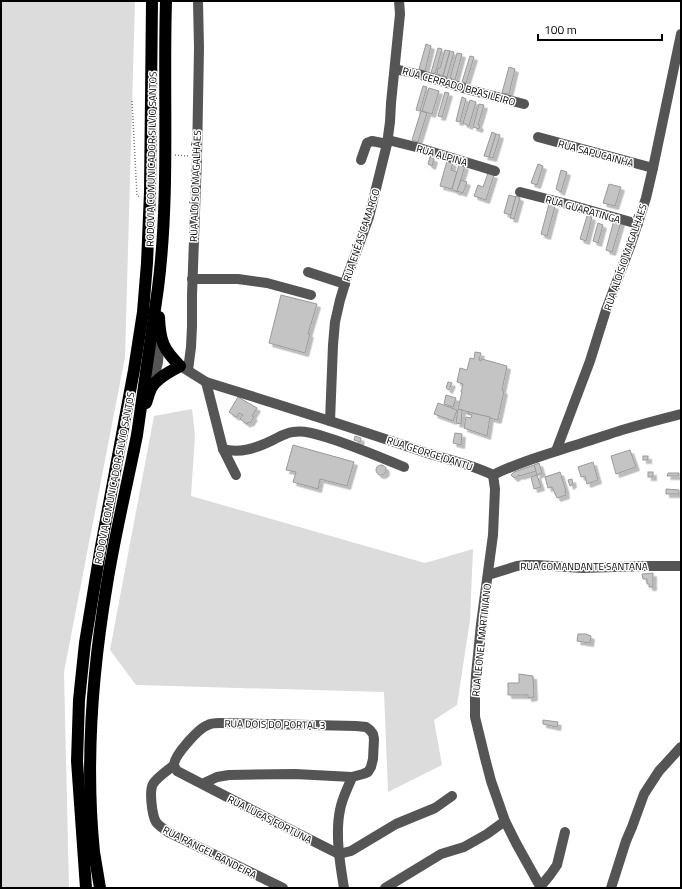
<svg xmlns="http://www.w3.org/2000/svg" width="682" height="889" viewBox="0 0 682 889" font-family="'Titillium Web',sans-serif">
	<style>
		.green { fill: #dcdcdc }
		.building { fill: #c4c4c4; stroke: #999; filter: url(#shadow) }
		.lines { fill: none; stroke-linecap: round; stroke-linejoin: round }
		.path { stroke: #777; stroke-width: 1.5; stroke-dasharray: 1 2; stroke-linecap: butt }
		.minor { stroke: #555; stroke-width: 10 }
		.highway { stroke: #000; stroke-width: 12 }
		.labels { text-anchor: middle; stroke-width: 3; stroke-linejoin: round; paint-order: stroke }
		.street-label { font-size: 10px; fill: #000; stroke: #fff }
	</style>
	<defs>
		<filter id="shadow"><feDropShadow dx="3.5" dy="3.5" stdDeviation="0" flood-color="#0004"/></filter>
	</defs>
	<rect width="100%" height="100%" fill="#fff"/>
	<g class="green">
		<path d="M1 1H135L125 357 64 672 69 888H1Z"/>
		<path d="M192 409 195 435 191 496 425 563 473 549 470 620 457 705 434 720 442 765 388 792 384 692 136 685 110 650 154 416Z"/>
	</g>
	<g class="building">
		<path d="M426 44 431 46 425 71 419 69Z"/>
		<path d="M438 48 442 49 435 74 431 73Z"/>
		<path d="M445 50 450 51 443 76 437 74 438 68H440Z"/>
		<path d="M450 51 454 52 447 77 443 76Z"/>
		<path d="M457 53 462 54 455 80 450 78Z"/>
		<path d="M470 56 474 57 466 83 462 82Z"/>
		<path d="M509 67 515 69 509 94 502 93Z"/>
		<path d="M423 86 427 87 420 111 416 110Z"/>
		<path d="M429 88 439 91 432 114 422 111Z"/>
		<path d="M445 92 449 93 442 117 438 116Z"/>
		<path d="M462 97 466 99 460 122 456 121Z"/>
		<path d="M470 100 476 102 469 126 463 123Z"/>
		<path d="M479 104 484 105 478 125 480 126 479 129 473 127Z"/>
		<path d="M421 111 427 113 418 142 412 140Z"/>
		<path d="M492 132 496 134 489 157 484 156Z"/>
		<path d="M496 134 500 135 493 158 489 157Z"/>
		<path d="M430 157 434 159 432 166 428 164Z"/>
		<path d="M447 161 453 163 451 170 457 172 452 189 440 186Z"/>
		<path d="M538 164 543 166 537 185 531 183Z"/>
		<path d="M459 165 465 166 457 192 452 189Z"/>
		<path d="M561 170 567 172 561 192 556 189Z"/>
		<path d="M488 173 494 175 486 200 474 196 478 185 483 187Z"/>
		<path d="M461 180 467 182 463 193 457 191Z"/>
		<path d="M609 184 621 187 615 206 603 203Z"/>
		<path d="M509 195 516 197 511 215 504 213Z"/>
		<path d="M516 196 520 198 514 219 510 218Z"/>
		<path d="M549 204 555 206 547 236 541 234Z"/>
		<path d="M587 216 592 217 586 241 580 239Z"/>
		<path d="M614 220 621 222 612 252 606 250Z"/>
		<path d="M598 223 603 225 598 243 593 241Z"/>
		<path d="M281 295 317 304 308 334H310L305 353 269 343Z"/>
		<path d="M475 352 481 353 479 360 481 361 482 359 507 366 502 390 504 391 498 419 497 420 458 409 462 392H461L463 384 457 382 460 368 467 370 470 358 474 359Z"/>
		<path d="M448 382 452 383 449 390 446 388Z"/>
		<path d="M446 395 456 398 453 407 444 404Z"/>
		<path d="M238 397 257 408 252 416 254 417 250 423 248 422 247 424 240 419 243 415 239 413 236 417 229 412Z"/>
		<path d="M438 403 457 410 453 421 434 414Z"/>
		<path d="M458 409 462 410 461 424 456 423Z"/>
		<path d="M468 412 490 417 487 436 464 428 466 417 471 418 472 415 468 414Z"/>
		<path d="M455 433 462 434 461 445 453 443Z"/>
		<path d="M355 436 361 438 360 442 354 440Z"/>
		<path d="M293 445 354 462 347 486 320 479 318 489 293 482 296 472 286 470Z"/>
		<path d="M630 450 636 467 616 474 611 456Z"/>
		<rect x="643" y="456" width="5" height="4"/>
		<path d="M593 462 598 480 587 484 585 476 581 477 578 467Z"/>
		<path d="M539 463 542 473 537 475 534 465Z"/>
		<path d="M534 465 536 471 520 476 519 475 515 478 513 477 511 475 514 472Z"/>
		<circle cx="381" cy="470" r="5"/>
		<path d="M560 472 566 491H565L566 495 557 498 552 487 548 488 545 477Z"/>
		<rect x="648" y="472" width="5" height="5"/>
		<path d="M668 473H679V476H667Z"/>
		<path d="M537 475 541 487 534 489 531 477Z"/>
		<path d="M572 479 573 484 570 486 568 480Z"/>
		<path d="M666 489 679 490V494H666Z"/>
		<path d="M653 573V587H649V584H647V579H643L642 574Z"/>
		<path d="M578 634H586L591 636 590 643 577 641Z"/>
		<path d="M519 674 533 676 534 697 528 698V695H508V683H519Z"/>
		<path d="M543 720 558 722 557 727 543 724Z"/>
	</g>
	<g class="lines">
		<g class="path">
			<path d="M132 101 137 196 141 197"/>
			<path d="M175 155 189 156"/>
		</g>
		<g class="minor">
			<path d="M395 69 421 75 470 90 524 104"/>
			<path d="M538 137 653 168"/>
			<path d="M388 140 416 147 495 171"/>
			<path d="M361 160 367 143 372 141 387 144"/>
			<path d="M520 192 571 205 638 224"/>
			<path d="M308 272 345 284"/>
			<path d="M192 279H238L267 283 311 295"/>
			<path d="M182 367 206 382C277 404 348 426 418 450 443 459 469 463 493 475"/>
			<path d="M188 370 191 347 192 326V295L197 157 199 48 198 1"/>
			<path d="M206 382 223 449 236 475"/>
			<path d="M152 387 158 362 160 336"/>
			<path d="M330 421 333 345 335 322 340 300 347 277 369 217 387 144 390 122 391 103 400 14 399 1"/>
			<path d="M223 449C240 454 257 448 273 440 279 437 285 433 293 432 306 430 319 435 332 439 356 447 380 457 404 467"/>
			<path d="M556 451 590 361 606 310 631 244 646 198 653 168 681 34"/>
			<path d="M493 475 495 489 493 535 481 624 476 675 475 693V717L485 758 491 781 505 821 516 843 541 888"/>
			<path d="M493 475C521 461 551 453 582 443 595 439 609 434 622 430 642 424 661 419 681 414"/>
			<path d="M488 575 517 566 525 565H537L582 568 649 566H681"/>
			<path d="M174 765C168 770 156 778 153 784 149 791 152 815 156 822 159 826 164 829 168 832L283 888"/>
			<path d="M202 784 217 777 229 775 295 774 352 777 363 774 368 772 371 767 373 759 374 739 373 734 370 730 366 727 356 726 220 723C216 723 211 723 208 725 199 728 173 756 174 766 175 768 176 769 177 771 231 799 285 827 339 854"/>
			<path d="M339 854 351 851 396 824 435 808 452 796"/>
			<path d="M540 887 550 875 557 865 565 832"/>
			<path d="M344 888C340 864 335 834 340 810 342 798 348 788 352 777"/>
			<path d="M385 888 441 854 464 847 487 834 505 821"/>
			<path d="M611 888 626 841 632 827 644 794 659 771 681 747"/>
		</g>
		<g class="highway">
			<path d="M146 403C148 398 149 392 152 387 158 377 170 372 180 366 163 349 160 341 159 317"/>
			<path d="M86 888 77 761 79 700 85 643 100 552 134 370 143 312 147 263 150 192 152 1"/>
			<path d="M100 888C98 876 96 864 94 852 85 763 92 673 107 584 115 534 127 485 137 435 140 414 143 393 146 372 150 344 154 316 158 288 170 193 163 96 166 1"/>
		</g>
	</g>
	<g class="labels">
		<g class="street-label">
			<text transform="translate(459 86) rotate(16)" y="4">RUA CERRADO BRASILEIRO</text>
			<text transform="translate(596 153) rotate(15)" y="4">RUA SAPUCAINHA</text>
			<text transform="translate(442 155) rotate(16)" y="4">RUA ALPINA</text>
			<text transform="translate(151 159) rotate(-89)" y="4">RODOVIA COMUNICADOR SILVIO SANTOS</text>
			<text transform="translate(195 186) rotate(-88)" y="4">RUA ALOÍSIO MAGALHÃES</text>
			<text transform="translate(583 209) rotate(16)" y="4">RUA GUARATINGA</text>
			<text transform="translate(361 235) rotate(-72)" y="4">RUA ENÉAS CAMARGO</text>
			<text transform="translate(625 257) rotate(-71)" y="4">RUA ALOÍSIO MAGALHÃES</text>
			<text transform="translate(430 453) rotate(18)" y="4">RUA GEORGE DANTU</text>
			<text transform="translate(114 478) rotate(-79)" y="4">RODOVIA COMUNICADOR SILVIO SANTOS</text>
			<text x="584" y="570">RUA COMANDANTE SANTANA</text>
			<text transform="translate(481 640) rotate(-84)" y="4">RUA LEONEL MARTINIANO</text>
			<text transform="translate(275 724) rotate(1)" y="4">RUA DOIS DO PORTAL 3</text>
			<text transform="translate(270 819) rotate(27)" y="4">RUA LUCAS FORTUNA</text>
			<text transform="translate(210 852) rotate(27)" y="4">RUA RANGEL BANDEIRA</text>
		</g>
	</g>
	<rect width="682" height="889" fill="none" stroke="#000000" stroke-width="4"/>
	<path d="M538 34v6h124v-6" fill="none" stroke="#000000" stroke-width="2"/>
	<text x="544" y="34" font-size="12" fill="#000000" stroke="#ffffff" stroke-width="3" paint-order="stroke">100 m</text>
</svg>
